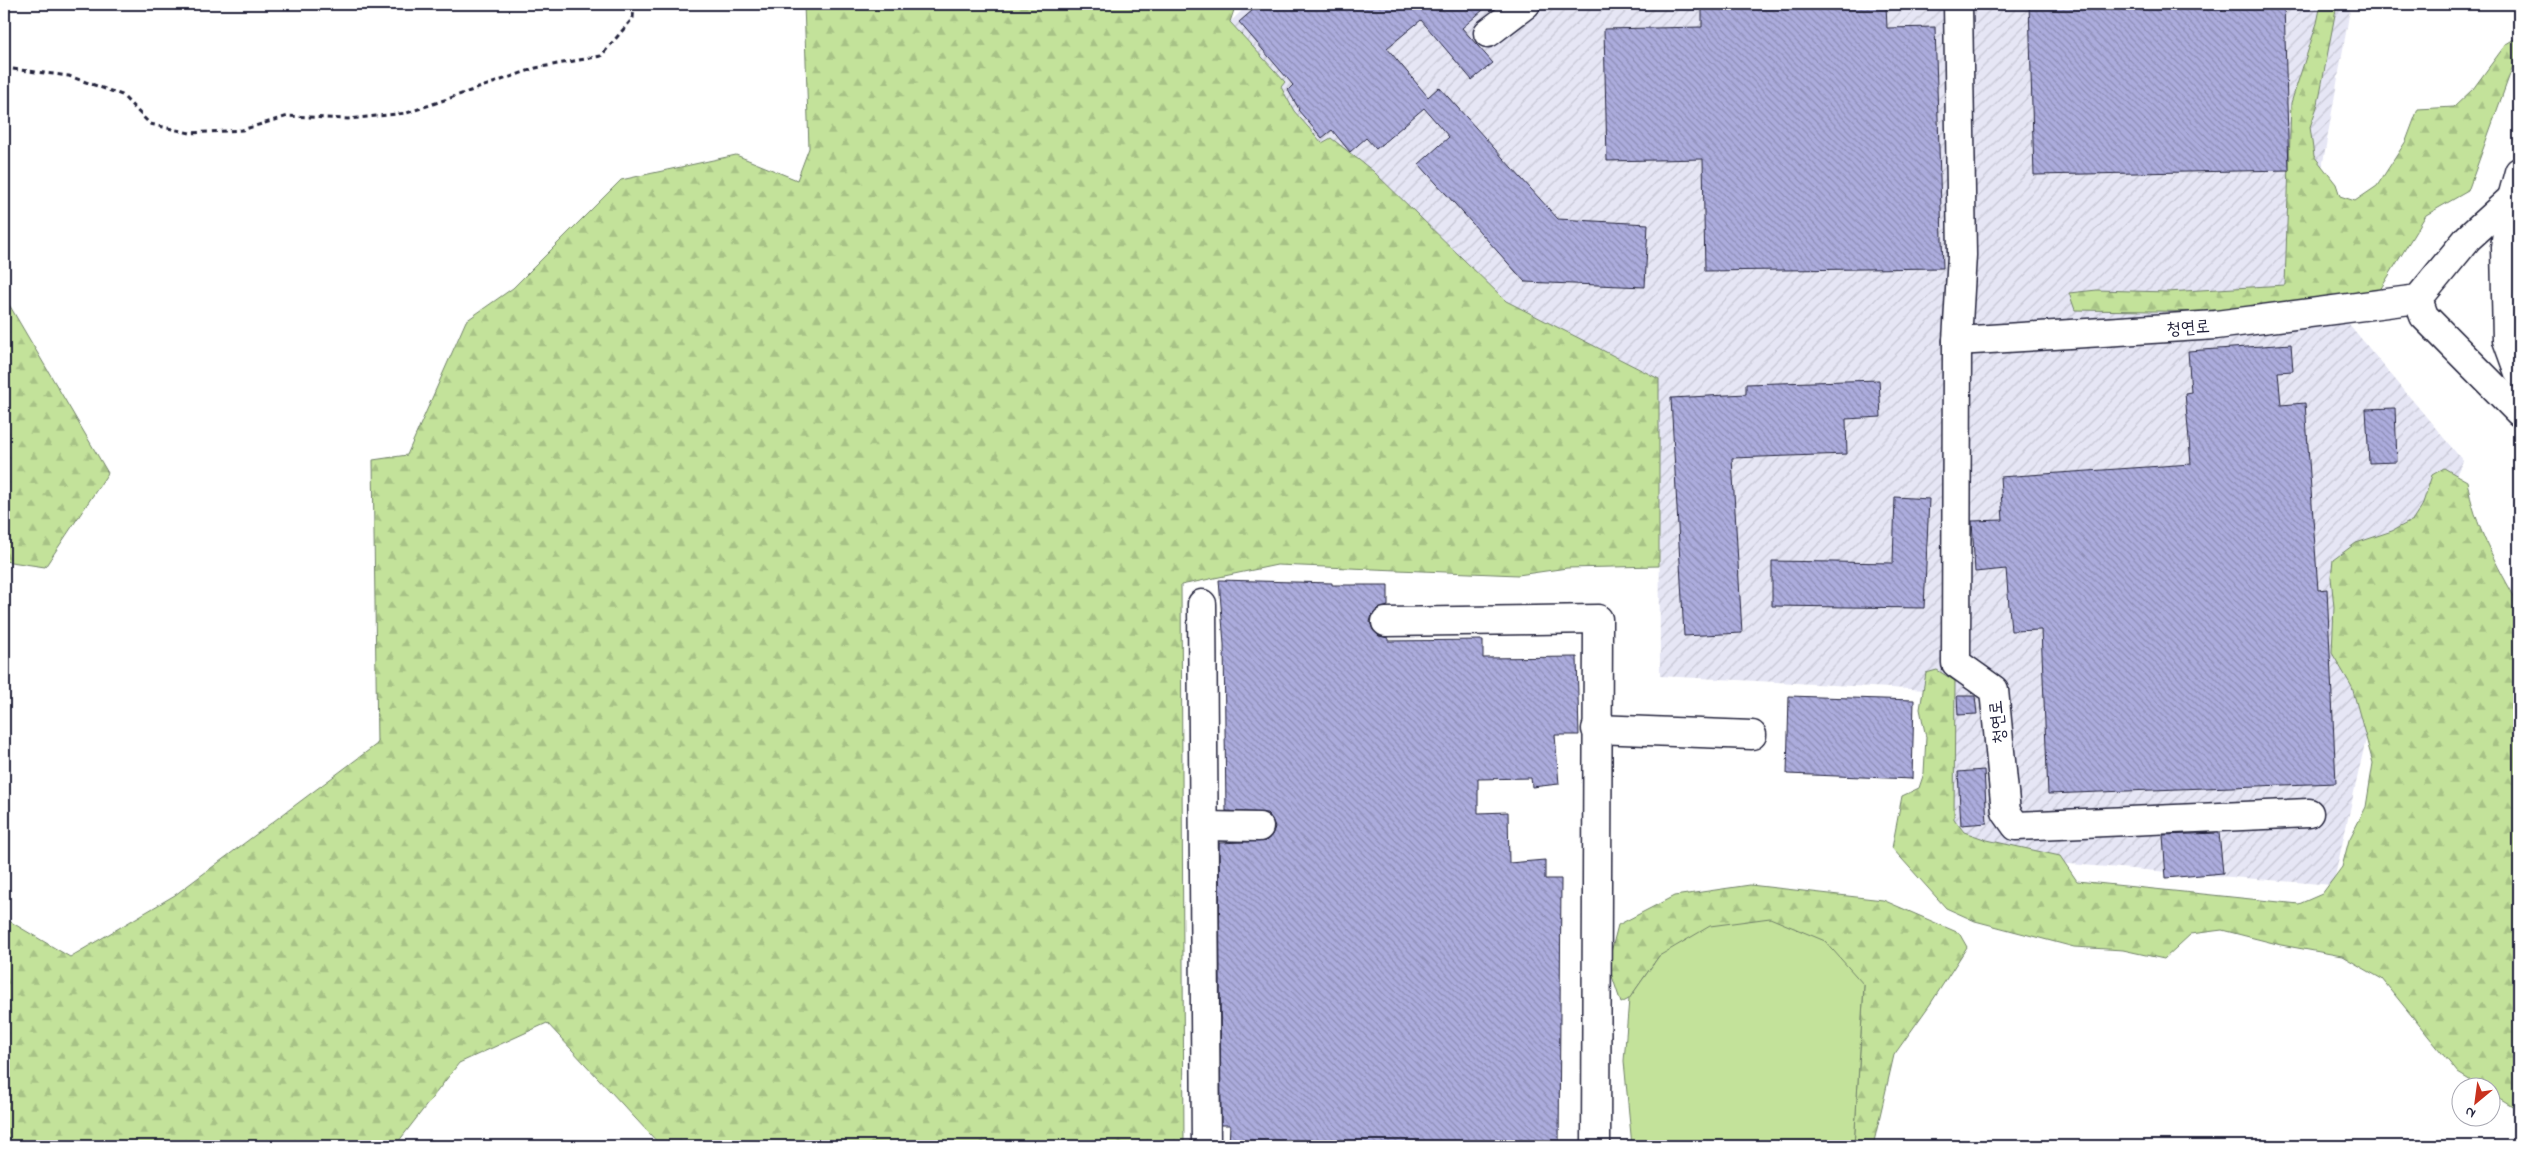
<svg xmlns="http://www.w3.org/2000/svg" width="2523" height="1150" viewBox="0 0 2523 1150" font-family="'Indie Flower','Poor Story',sans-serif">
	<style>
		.industrial { fill: url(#industrial-furrows) }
		.forest { fill: url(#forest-firs); stroke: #72826a }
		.park { fill: #c3e29a; stroke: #72826a }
		.building { fill: url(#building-back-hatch); stroke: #22223b }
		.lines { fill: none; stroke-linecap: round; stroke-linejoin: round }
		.minor-casing { stroke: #22223b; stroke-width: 31 }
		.major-casing { stroke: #22223b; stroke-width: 31 }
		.path { stroke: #22223b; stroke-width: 3; stroke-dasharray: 5 4; stroke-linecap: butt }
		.minor { stroke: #fff; stroke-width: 28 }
		.major { stroke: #fff; stroke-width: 28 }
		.labels { text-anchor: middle; stroke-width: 5; stroke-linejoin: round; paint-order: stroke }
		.street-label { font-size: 18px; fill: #22223b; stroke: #fff }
	</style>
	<defs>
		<pattern id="industrial-furrows" width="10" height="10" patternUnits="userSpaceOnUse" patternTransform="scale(1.25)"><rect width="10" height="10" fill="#e6e6f5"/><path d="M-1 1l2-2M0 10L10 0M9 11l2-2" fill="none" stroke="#c5c5d3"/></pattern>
		<pattern id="forest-firs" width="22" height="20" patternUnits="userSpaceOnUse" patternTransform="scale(1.25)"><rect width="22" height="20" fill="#c3e29a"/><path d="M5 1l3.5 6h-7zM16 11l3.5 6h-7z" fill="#a7c286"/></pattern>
		<pattern id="building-back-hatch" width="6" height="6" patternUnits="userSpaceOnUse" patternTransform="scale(1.25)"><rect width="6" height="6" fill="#acacdd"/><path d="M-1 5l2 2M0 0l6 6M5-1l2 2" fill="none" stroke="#8c8cb4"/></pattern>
	</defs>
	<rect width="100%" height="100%" fill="#fff"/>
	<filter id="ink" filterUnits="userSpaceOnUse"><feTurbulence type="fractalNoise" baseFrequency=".02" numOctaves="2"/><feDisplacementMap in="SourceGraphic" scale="10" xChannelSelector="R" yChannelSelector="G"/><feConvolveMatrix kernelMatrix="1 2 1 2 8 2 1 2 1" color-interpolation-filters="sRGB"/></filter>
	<g filter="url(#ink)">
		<path class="industrial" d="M1249 4H2351L2304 270 2463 461 2426 537 2387 646 2333 885 1943 854 1947 691 1660 676 1659 379 1506 301 1373 171 1352 156 1322 143 1294 111 1281 87 1285 82 1230 22Z"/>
		<g class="forest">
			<path d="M804 4H1236L1230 22 1285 82 1281 87 1294 111 1322 143 1331 138 1373 171 1506 301 1659 379V566L1567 568 1518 575 1277 565 1181 585 1184 1146H661L547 1023 459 1063 395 1146H4V918L70 957 175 895 377 744 373 460 407 455 466 321 513 288 621 180 736 155 797 180 809 148Z"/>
			<path d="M2321 4H2337L2318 104 2310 127 2314 156 2336 184 2340 196 2355 201 2377 186 2406 141 2418 109 2454 107 2473 89 2506 44 2516 38 2519 43V49L2468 191 2426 215 2380 290 2228 312 2075 310 2069 293 2097 290 2167 292 2285 285 2291 103 2317 23Z"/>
			<path d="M4 296 108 473 45 567 4 561Z"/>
			<path d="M2444 468 2467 481C2474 525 2497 566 2519 605V1110L2491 1093 2490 1088 2481 1087 2458 1073 2382 979 2342 956 2281 945 2222 930 2191 934 2164 959 2123 950 2074 947 1975 921 1946 908 1892 848 1902 796 1919 788 1924 773 1926 737 1920 709 1926 673 1937 670 1955 681 1954 819 1964 832 1987 840 2060 856 2077 881 2299 904 2322 894 2342 867 2349 840 2366 807 2373 763 2352 687 2332 653 2334 607 2331 577 2333 560 2356 543 2392 531 2413 520 2422 506 2432 475Z"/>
			<path d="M1750 885 1883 900 1959 933 1967 947 1931 1003 1894 1055 1873 1146H1854L1864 985 1659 956 1629 999 1621 1003 1608 964 1618 925 1674 896Z"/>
		</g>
		<path class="park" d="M1770 918 1825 941 1864 985 1854 1146H1632L1624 1061 1629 999 1659 956 1710 926Z"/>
		<g class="building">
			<path d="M1260 4H1490L1462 28 1493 63 1472 80 1421 20 1387 48 1428 97 1439 87 1558 219 1648 224 1645 287 1525 282 1419 164 1449 137 1424 108 1376 149 1366 138 1350 152 1332 130 1322 138 1298 110 1299 109 1288 90 1293 85 1239 22Z"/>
			<path d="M1702 4H1886L1887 28 1935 27 1943 268 1705 271 1703 159 1607 161 1604 29 1702 27Z"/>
			<path d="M2029 4H2284L2289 170 2034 175Z"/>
			<path d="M2291 344 2293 371 2278 372 2281 405 2305 403 2318 590 2327 589 2336 783 2048 794 2041 630 2011 631 2006 569 1975 572 1972 521 2003 520 2000 477 2191 464 2185 393 2191 392 2188 351Z"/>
			<path d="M1879 380 1881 417 1846 419 1847 454 1732 458 1742 633 1684 636 1671 398 1746 394V384Z"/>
			<path d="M2395 408 2397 462 2369 463 2366 409Z"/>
			<path d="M1895 497 1929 499 1924 608 1772 606V561L1893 563Z"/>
			<path d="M1219 580 1332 583V585H1388V606L1378 609 1372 615 1370 622 1373 630 1379 636 1388 638V641L1483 640V658L1577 657 1579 735H1555L1559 784 1532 787 1531 778 1478 779V813L1508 812 1509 863 1545 860V879H1561L1559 1146H1229L1230 1125H1221L1219 843 1266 841 1272 835 1275 827 1272 819 1267 813 1226 811 1224 644Z"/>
			<path d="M1789 696 1914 700 1912 779 1787 774Z"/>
			<path d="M1957 696H1975L1977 714 1958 715Z"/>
			<path d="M1984 770 1987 823 1961 825 1958 772Z"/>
			<path d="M2219 833 2223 873 2166 878 2163 835Z"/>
		</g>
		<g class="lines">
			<defs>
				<g id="minor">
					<path d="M1958 4 1962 255 1957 341 2216 325 2418 299 2468 238 2512 198"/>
					<path d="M1488 33 1526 4"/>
					<path d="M2418 299 2424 316 2519 412"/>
					<path d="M1957 341 1956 663 1994 690 2006 812 2016 826 2309 813"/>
					<path d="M1202 604 1206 1146"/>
					<path d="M1386 622 1598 619 1596 1146"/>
					<path d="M1596 729 1752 735"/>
					<path d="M1205 826 1259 827"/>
				</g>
				<path id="major" d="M2519 172 2512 198 2505 247 2507 340 2519 373"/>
			</defs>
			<use href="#minor" class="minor-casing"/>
			<use href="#major" class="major-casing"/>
			<path class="path" d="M4 68 69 76 122 95 150 124 190 133 242 130 288 116 348 119 407 113 536 68 601 56 633 18 634 4"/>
			<use href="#minor" class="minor"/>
			<use href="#major" class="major"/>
		</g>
	</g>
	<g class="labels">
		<g class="street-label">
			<text transform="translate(2188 327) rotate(-4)" y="6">청연로</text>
			<text transform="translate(1997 722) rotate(-96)" y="6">청연로</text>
		</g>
	</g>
	<rect width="2523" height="1150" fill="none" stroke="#fff" stroke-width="20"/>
	<rect x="10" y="10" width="2503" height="1130" fill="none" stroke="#22223b" stroke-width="2" filter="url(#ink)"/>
	<g transform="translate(2476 1102) rotate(209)"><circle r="24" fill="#ffffff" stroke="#a7a7b1"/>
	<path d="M0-4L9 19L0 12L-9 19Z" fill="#c8321e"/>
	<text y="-8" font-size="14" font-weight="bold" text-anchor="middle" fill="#22223b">N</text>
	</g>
</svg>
